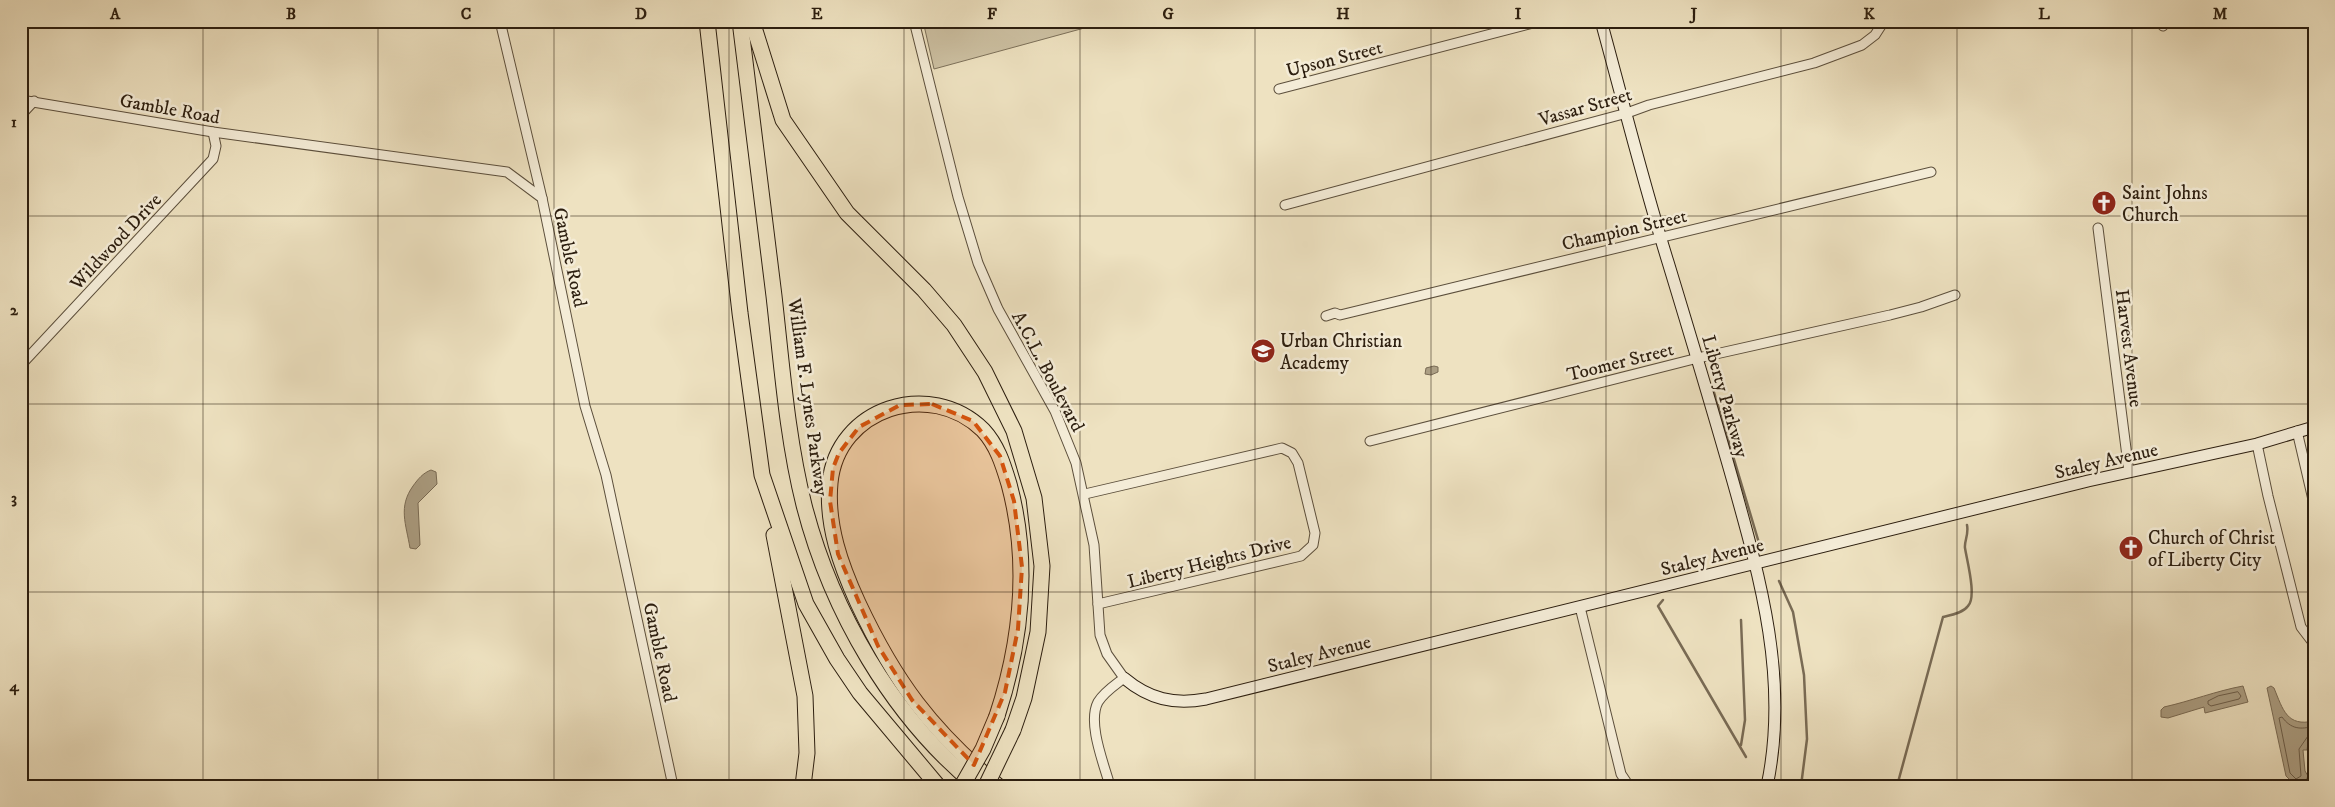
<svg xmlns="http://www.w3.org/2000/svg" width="2335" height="807" viewBox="0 0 2335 807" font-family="'IM FELL DW Pica',serif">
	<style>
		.green { fill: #cdc1a3; stroke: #7c7059 }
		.water { fill: #ac9f84; stroke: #796b55 }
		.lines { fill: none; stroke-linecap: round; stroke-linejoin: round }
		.shore { stroke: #6c5e4a; stroke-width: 1 }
		.stream { stroke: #796b55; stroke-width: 2.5 }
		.street-casing { stroke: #5c4f3c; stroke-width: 11 }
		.secondary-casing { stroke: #2c1e0f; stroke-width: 13 }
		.highway-casing { stroke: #2c1e0f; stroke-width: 17 }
		.street { stroke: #f4ecd7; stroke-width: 9 }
		.secondary { stroke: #f4ecd7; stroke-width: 11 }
		.highway { stroke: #eee2c1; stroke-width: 15 }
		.highway-bridge-casing { stroke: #2c1e0f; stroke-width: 17; stroke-linecap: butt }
		.highway-bridge { stroke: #eee2c1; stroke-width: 15 }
		.marked { fill: #d5530c; fill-opacity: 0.2; stroke: #d5530c; stroke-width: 4; stroke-dasharray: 10 6; stroke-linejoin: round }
		.grid { fill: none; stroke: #2c1e0f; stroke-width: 1; stroke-opacity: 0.55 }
		.labels { text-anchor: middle; stroke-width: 5; stroke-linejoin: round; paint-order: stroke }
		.street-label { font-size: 19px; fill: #2c1e0f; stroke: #f4ecd7 }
		.poi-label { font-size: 19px; fill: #2c1e0f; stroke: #f4ecd7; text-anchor: start }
		.neatline { fill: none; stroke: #2c1e0f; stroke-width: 2 }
		.grid-label { font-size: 16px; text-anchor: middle; font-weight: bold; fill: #2c1e0f }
	</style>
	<rect width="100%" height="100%" fill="#eee2c1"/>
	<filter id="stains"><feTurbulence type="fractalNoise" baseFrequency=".004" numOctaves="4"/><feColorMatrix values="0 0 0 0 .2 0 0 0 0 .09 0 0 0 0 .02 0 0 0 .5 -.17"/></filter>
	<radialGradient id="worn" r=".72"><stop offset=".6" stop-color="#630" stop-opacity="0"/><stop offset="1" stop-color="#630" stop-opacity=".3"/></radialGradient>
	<path class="green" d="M923 21H1110L934 69Z"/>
	<g class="water">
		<path d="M1434 366 1438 367V372L1431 375 1425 374 1426 368Z"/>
		<path d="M431 470 436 472 437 484 418 503 420 545 416 549 410 548C406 524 398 507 413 486 418 479 423 473 431 470Z"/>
		<path d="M2243 686 2248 702 2205 713 2204 707 2168 718 2161 717V710L2164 707C2191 701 2216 691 2243 686Z"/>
		<path d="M2271 686 2274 688C2283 710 2287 727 2314 721V737L2308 743 2307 750H2303L2305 771 2308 776 2306 780 2295 785 2286 776 2267 688Z"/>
	</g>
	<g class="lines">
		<g class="shore">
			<path d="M2238 692 2241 696 2239 699 2211 706 2208 704V701L2218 696Z"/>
			<path d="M2314 726C2300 730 2291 729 2282 717L2279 718 2290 773 2296 779 2301 776 2299 749 2308 736 2314 734"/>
		</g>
		<g class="stream">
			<path d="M1713 389 1759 543"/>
			<path d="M1779 581 1793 612 1804 675 1807 739 1801 786"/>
			<path d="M1663 600 1658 606 1746 757"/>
			<path d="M1741 745 1745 720 1741 620"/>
			<path d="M1897 786 1943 617C1951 615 1963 613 1968 606 1977 597 1967 561 1965 548 1964 541 1969 535 1967 525"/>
		</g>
		<defs>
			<g id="street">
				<path d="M500 21 542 198"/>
				<path d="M914 21 958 197 978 263 998 309 1055 411 1076 463 1094 545 1100 635 1107 654 1124 678C1115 685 1104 692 1098 702 1087 723 1104 764 1110 786"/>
				<path d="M2162 21 2163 26"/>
				<path d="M1279 89 1541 21"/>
				<path d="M21 100 213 132 507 172 542 198 585 406 606 475 673 786"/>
				<path d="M21 115 34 101"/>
				<path d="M1285 205 1627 113 1649 105 1814 63 1862 45 1875 35 1884 21"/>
				<path d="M2098 228 2129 472"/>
				<path d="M1326 316 1335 313 1340 315 1931 172"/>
				<path d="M21 365 213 159 216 146 213 132"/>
				<path d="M2297 431 2314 504"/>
				<path d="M1370 441 1698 358 1890 315 1921 307 1955 295"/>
				<path d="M2257 444 2268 496 2301 627 2314 644"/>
				<path d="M1085 494 1282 448 1292 453 1298 463 1315 533 1313 545 1301 556 1098 604"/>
				<path d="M1580 607 1621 774 1629 786"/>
			</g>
			<g id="secondary">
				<path d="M1601 21C1623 101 1643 182 1668 262 1689 331 1710 401 1730 471 1759 574 1790 678 1767 786"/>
				<path d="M1124 678C1149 699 1174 705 1206 699L2088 481 2257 444 2314 427"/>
			</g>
			<g id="highway">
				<path d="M707 21 740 313 762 475 806 604 837 659 860 693 938 786"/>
				<path d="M740 21C751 113 762 205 774 296 782 366 787 437 804 505 831 610 892 717 977 786"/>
				<path d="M752 21 783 120 847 213 924 290 954 325 985 372 1014 431 1034 498 1042 566 1038 632 1024 698 1013 730"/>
				<path d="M774 535 805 696 807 753 803 786"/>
				<path d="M997 716C1022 640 1030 562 1009 484 1003 464 997 445 983 430 930 378 837 408 830 483 826 525 841 566 858 603 895 682 931 730 998 786"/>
			</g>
		</defs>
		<use href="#street" class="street-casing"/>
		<use href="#secondary" class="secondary-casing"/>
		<use href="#highway" class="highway-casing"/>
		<use href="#street" class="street"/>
		<use href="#secondary" class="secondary"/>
		<use href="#highway" class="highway"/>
		<defs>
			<g id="highway-bridge">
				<path d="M962 786 983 749 997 716"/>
				<path d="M986 786 1013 730"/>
			</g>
		</defs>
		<use href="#highway-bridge" class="highway-bridge-casing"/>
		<use href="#highway-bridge" class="highway-bridge"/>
	</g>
	<path class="marked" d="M932 404 973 421 1000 456 1014 501 1022 567 1018 629 1005 692 974 765 912 700 878 646 838 554 830 501 833 468 839 453 859 427 900 405Z"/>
	<path class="grid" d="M203 21V786M378 21V786M554 21V786M729 21V786M904 21V786M1080 21V786M1255 21V786M1431 21V786M1606 21V786M1781 21V786M1957 21V786M2132 21V786M21 216H2314M21 404H2314M21 592H2314"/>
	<defs>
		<symbol id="church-disc" viewBox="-11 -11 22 22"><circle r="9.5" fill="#8f2418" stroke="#f4ecd7"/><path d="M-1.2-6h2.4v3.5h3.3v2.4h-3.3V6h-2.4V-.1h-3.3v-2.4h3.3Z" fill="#fff"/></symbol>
		<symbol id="school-disc" viewBox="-11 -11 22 22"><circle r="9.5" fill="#8f2418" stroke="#f4ecd7"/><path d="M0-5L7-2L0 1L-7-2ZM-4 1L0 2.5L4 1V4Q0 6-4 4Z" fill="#fff"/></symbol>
	</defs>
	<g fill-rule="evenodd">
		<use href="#church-disc" x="2090" y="189" width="28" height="28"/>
		<use href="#school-disc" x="1249" y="337" width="28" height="28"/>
		<use href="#church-disc" x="2117" y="534" width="28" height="28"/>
	</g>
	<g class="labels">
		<g class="street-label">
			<text transform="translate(1334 58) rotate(-14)" y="7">Upson Street</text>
			<text transform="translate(1585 106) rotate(-16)" y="7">Vassar Street</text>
			<text transform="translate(170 108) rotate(10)" y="7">Gamble Road</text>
			<text transform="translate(1624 229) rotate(-13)" y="7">Champion Street</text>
			<text transform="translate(115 241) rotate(-47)" y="7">Wildwood Drive</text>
			<text transform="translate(571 257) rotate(78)" y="7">Gamble Road</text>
			<text transform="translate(2130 348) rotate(83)" y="7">Harvest Avenue</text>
			<text transform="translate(1620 361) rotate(-14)" y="7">Toomer Street</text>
			<text transform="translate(1049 371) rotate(62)" y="7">A.C.L. Boulevard</text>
			<text transform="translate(1726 396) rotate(74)" y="7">Liberty Parkway</text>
			<text transform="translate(809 397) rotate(82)" y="7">William F. Lynes Parkway</text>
			<text transform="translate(2106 460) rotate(-13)" y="7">Staley Avenue</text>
			<text transform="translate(1712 556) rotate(-14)" y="7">Staley Avenue</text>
			<text transform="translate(1209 561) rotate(-14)" y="7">Liberty Heights Drive</text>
			<text transform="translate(661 652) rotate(78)" y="7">Gamble Road</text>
			<text transform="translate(1319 653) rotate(-14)" y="7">Staley Avenue</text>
		</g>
		<g class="poi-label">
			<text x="2122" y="199">Saint Johns<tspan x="2122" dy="22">Church</tspan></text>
			<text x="1280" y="347">Urban Christian<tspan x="1280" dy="22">Academy</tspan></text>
			<text x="2148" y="544">Church of Christ<tspan x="2148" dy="22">of Liberty City</tspan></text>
		</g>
	</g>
	<rect width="2335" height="807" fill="none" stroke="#eee2c1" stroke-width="55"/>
	<rect x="28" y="28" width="2280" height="752" class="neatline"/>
	<g class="grid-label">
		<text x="115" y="19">A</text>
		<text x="291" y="19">B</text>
		<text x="466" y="19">C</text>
		<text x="641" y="19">D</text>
		<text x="817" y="19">E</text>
		<text x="992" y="19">F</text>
		<text x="1168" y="19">G</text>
		<text x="1343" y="19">H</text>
		<text x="1518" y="19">I</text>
		<text x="1694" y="19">J</text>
		<text x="1869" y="19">K</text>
		<text x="2044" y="19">L</text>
		<text x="2220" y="19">M</text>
		<text x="14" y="127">1</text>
		<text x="14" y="315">2</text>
		<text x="14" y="503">3</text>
		<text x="14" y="691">4</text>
	</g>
	<rect width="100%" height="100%" filter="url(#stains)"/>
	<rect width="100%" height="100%" fill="url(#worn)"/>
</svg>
